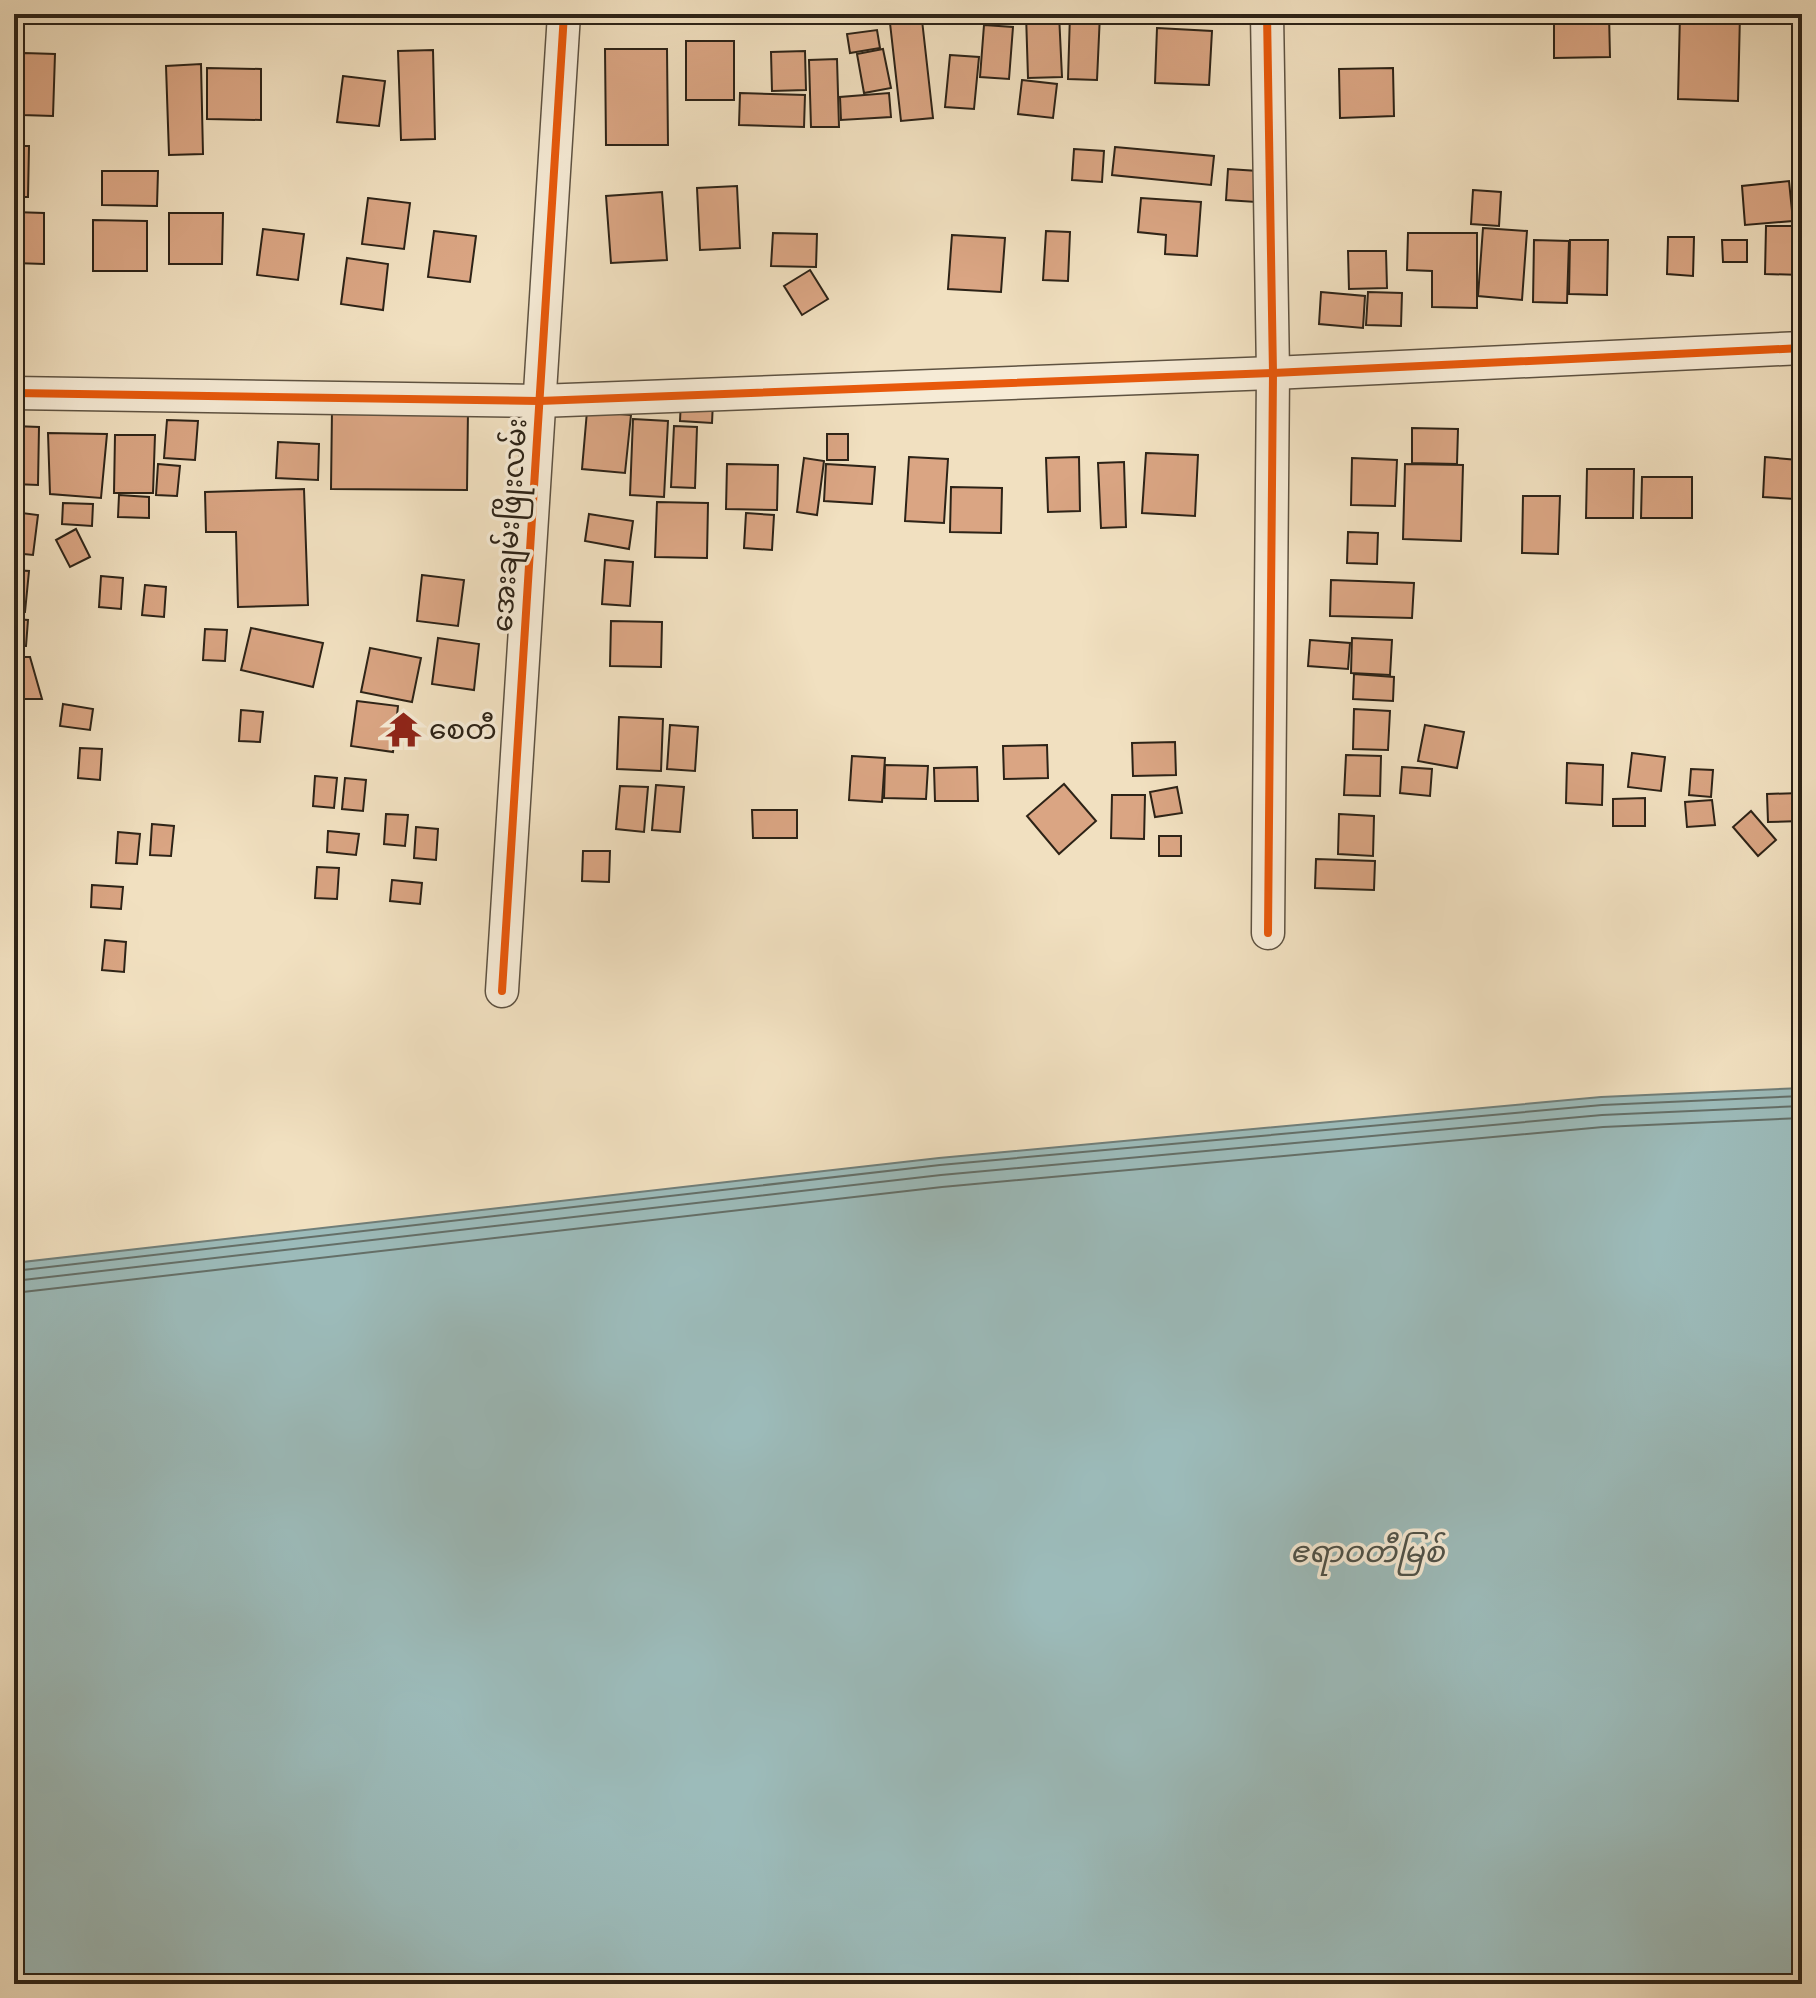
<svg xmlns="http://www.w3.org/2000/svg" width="1816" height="1998" viewBox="0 0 1816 1998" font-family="'Libre Caslon Text','Noto Sans Myanmar',serif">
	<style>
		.water { fill: #9cbbba; stroke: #707e79; stroke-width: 2 }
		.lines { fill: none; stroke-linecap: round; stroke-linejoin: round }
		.shore { stroke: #646f68; stroke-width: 2 }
		.building { fill: #daa583; stroke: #2d2317; stroke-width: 2 }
		.street-casing { stroke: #5e5241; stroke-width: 35 }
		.street { stroke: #f6ebd6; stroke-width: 32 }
		.cycleway-casing { stroke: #f6ebd6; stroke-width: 13 }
		.cycleway { stroke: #e8590c; stroke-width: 8 }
		.labels { text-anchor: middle; stroke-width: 7; stroke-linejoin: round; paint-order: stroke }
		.street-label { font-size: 28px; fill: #2d2317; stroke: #f6ebd6 }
		.poi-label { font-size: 28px; fill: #2d2317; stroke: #f6ebd6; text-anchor: start }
		.water-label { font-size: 30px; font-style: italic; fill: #4e5148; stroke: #f6ebd6 }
	</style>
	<rect width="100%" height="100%" fill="#f1e0c0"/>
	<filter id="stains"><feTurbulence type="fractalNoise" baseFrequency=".0025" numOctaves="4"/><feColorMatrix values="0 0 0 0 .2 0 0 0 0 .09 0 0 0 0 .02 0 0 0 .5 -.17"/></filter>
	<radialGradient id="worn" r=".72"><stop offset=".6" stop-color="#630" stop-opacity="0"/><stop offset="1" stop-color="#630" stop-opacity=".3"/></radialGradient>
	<path class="water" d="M1802 1088V1984H14V1263L939 1158 1601 1097Z"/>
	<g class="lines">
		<g class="shore">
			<path d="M14 1271 940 1165 1602 1105 1802 1096"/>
			<path d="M14 1281 941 1175 1602 1115 1802 1106"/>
			<path d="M14 1293 942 1187 1603 1127 1802 1118"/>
		</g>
	</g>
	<g class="building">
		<path d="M1026 14H1059L1062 77 1028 78Z"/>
		<path d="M1070 14H1100L1097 80 1068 79Z"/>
		<path d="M1328 14H1363L1362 22 1328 20Z"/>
		<path d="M1554 14H1609L1610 57 1554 58Z"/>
		<path d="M1680 14H1740L1738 101 1678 99Z"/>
		<path d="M922 20 933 118 901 121 890 23Z"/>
		<path d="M984 25 1013 27 1009 79 980 77Z"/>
		<path d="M1157 28 1212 31 1209 85 1155 83Z"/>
		<path d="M877 30 880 48 850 53 847 34Z"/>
		<rect x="686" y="41" width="48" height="59"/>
		<path d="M14 45 21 46 17 76H14Z"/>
		<path d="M605 49H667L668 145H606Z"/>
		<path d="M883 49 891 88 864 93 857 54Z"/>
		<path d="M433 50 435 139 401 140 398 51Z"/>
		<path d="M805 51 806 90 772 91 771 52Z"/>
		<path d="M24 53 55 54 53 116 22 115Z"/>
		<path d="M950 55 979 57 974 109 945 107Z"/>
		<path d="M837 59 839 127H811L809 60Z"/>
		<path d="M201 64 203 154 169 155 166 66Z"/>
		<path d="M207 68 261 69V120L207 119Z"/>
		<path d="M1393 68 1394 116 1340 118 1339 69Z"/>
		<path d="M343 76 385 81 379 126 337 122Z"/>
		<path d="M1022 80 1057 84 1053 118 1018 114Z"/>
		<path d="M740 93 805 95 804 127 739 125Z"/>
		<path d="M889 93 891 117 841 120 840 97Z"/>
		<path d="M14 146H29L28 197H14Z"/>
		<path d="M1115 147 1214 156 1211 185 1112 175Z"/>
		<path d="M1074 149 1104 151 1102 182 1072 180Z"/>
		<path d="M1228 169 1258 171 1256 202 1226 200Z"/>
		<path d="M102 171H158L157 206 102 205Z"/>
		<path d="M1789 181 1793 221 1745 225 1742 186Z"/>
		<path d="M737 186 740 248 700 250 697 188Z"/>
		<path d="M1473 190 1501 192 1499 226 1471 224Z"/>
		<path d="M662 192 667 260 611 263 606 196Z"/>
		<path d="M368 198 410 203 404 249 362 244Z"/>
		<path d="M1141 198 1201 202 1197 256 1165 254 1166 235 1138 232Z"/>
		<path d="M14 212 44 213V264L14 263Z"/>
		<path d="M169 213H223L222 264H169Z"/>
		<path d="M93 220 147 221V271H93Z"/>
		<path d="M1766 226H1802V275L1765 274Z"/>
		<path d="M1483 228 1527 231 1522 300 1478 296Z"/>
		<path d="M263 229 304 234 298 280 257 275Z"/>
		<path d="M434 231 476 236 470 282 428 277Z"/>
		<path d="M1046 231 1070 232 1068 281 1043 280Z"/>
		<path d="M773 233 817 234 816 267 771 266Z"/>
		<path d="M1408 233H1477V308L1432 307V271L1407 270Z"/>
		<path d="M952 235 1005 238 1001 292 948 289Z"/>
		<path d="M1668 237H1694L1693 276 1667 274Z"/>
		<path d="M1534 240 1569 241 1567 303 1533 302Z"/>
		<path d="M1570 240H1608L1607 295 1569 294Z"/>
		<path d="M1722 240H1747V262H1723Z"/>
		<path d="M1348 251H1386L1387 288 1349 289Z"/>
		<path d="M347 258 388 264 383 310 341 304Z"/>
		<path d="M810 270 828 299 802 315 784 286Z"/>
		<path d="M1321 292 1365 296 1363 328 1319 324Z"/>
		<path d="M1368 292 1402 293 1401 326 1366 325Z"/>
		<path d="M681 399 713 401 712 423 680 421Z"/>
		<path d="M332 409 468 410 467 490 331 489Z"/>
		<path d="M587 411 631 415 625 473 582 469Z"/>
		<path d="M633 419 668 421 664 497 630 495Z"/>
		<path d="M167 420 198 421 195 460 164 458Z"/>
		<path d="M14 426 39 427 38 485 14 484Z"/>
		<path d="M674 426 697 427 695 488 671 487Z"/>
		<path d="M1412 428 1458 429 1457 464 1412 463Z"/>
		<path d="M48 433 107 434 101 498 50 494Z"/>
		<rect x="827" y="434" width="21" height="26"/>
		<path d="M115 435H155L153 493H114Z"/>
		<path d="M278 442 319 444 318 480 276 478Z"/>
		<path d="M1146 453 1198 455 1195 516 1142 513Z"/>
		<path d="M909 457 948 459 944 523 905 521Z"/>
		<path d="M1079 457 1080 511 1048 512 1046 458Z"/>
		<path d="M1765 457 1798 460 1795 499 1763 497Z"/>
		<path d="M804 458 824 461 817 515 797 512Z"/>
		<path d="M1352 458 1397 460 1395 506 1351 505Z"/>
		<path d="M1124 462 1126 527 1101 528 1098 463Z"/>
		<path d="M158 464 180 466 177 496 156 495Z"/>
		<path d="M727 464 778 465 777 510 726 509Z"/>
		<path d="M826 464 875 467 872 504 824 501Z"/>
		<path d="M1405 464 1463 465 1461 541 1403 539Z"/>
		<path d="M1587 469H1634L1633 518H1586Z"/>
		<path d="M1642 477H1692V518H1641Z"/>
		<path d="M951 487 1002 488 1001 533 950 532Z"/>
		<path d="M304 489 308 605 238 607 236 532H206L205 492Z"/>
		<path d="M119 495 149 497V518L118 517Z"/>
		<path d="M1523 496H1560L1558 554 1522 553Z"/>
		<path d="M657 502 708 503 707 558 655 557Z"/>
		<path d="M63 503 93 504 92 526 62 524Z"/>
		<path d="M14 512 38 515 33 555 14 553Z"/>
		<path d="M746 513 774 515 772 550 744 548Z"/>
		<path d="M589 514 633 521 629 549 585 541Z"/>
		<path d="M76 529 90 557 70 567 56 540Z"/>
		<path d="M1348 532 1378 533 1377 564 1347 563Z"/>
		<path d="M1797 543 1802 544V583H1794Z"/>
		<path d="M605 560 633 562 630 606 602 604Z"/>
		<path d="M14 570 29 571 25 612 14 611Z"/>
		<path d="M422 575 464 580 458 626 417 621Z"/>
		<path d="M101 576 123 578 121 609 99 607Z"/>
		<path d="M1331 580 1414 583 1412 618 1330 616Z"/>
		<path d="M145 585 166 587 164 617 142 615Z"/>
		<path d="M14 619 28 620 26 646H14Z"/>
		<path d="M611 621 662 622 661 667 610 666Z"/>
		<path d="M251 628 323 643 313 687 241 670Z"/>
		<path d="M205 629 227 630 225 661 203 660Z"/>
		<path d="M438 638 479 644 474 690 432 684Z"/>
		<path d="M1352 638 1392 640 1390 675 1351 673Z"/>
		<path d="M1310 640 1350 643 1348 669 1308 666Z"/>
		<path d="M370 648 421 658 412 702 361 692Z"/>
		<path d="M14 657H30L42 699H14Z"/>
		<path d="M1354 674 1394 677 1393 701 1353 699Z"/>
		<path d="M357 701 398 706 393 752 351 746Z"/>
		<path d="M14 704H24L23 762H14Z"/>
		<path d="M63 704 93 709 90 730 60 726Z"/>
		<path d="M1354 709 1390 711 1388 750 1353 749Z"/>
		<path d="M241 710 263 712 260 742 239 741Z"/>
		<path d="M619 717 663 719 661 771 617 769Z"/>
		<path d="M670 725 698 727 695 771 667 769Z"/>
		<path d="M1425 725 1464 732 1457 768 1418 761Z"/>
		<path d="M1175 742 1176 775 1133 776 1132 743Z"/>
		<path d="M1047 745 1048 778 1004 779 1003 746Z"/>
		<path d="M80 748 102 749 100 780 78 778Z"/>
		<path d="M1632 753 1665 757 1661 791 1628 787Z"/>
		<path d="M1346 755 1381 756 1380 796 1344 795Z"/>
		<path d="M852 756 885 758 882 802 849 800Z"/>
		<path d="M1567 763 1603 765 1602 805 1566 803Z"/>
		<path d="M885 765 928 766 926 799 884 798Z"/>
		<path d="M977 767 978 801H935L934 768Z"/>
		<path d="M1402 767 1432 769 1430 796 1400 793Z"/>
		<path d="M1691 769 1713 770 1711 797 1689 795Z"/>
		<path d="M315 776 337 778 334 808 313 806Z"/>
		<path d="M345 778 366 780 363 811 342 809Z"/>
		<path d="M1064 784 1096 821 1059 854 1027 816Z"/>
		<path d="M656 785 684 787 680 832 652 830Z"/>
		<path d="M620 786 648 787 644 832 616 829Z"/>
		<path d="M1177 787 1182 813 1155 817 1150 792Z"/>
		<path d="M1800 793 1801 821 1768 822 1767 794Z"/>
		<path d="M1112 795H1145L1144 839 1111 838Z"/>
		<path d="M1645 798V826H1613V799Z"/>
		<path d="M1712 800 1715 825 1687 827 1685 802Z"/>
		<path d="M752 810H797V838H753Z"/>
		<path d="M1751 811 1776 840 1758 856 1733 827Z"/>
		<path d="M386 814 408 815 405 846 384 844Z"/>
		<path d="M1339 814 1374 816 1373 856 1338 854Z"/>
		<path d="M152 824 174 826 171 856 150 855Z"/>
		<path d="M416 827 438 829 436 860 414 858Z"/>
		<path d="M328 831 359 834 356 855 327 852Z"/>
		<path d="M118 832 140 834 137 864 116 863Z"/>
		<rect x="1159" y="836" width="22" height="20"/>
		<path d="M583 851H610L609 882 582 881Z"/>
		<path d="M1316 859 1375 861 1374 890 1315 888Z"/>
		<path d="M317 867 339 868 337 899 315 898Z"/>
		<path d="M392 880 422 883 420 904 390 901Z"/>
		<path d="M92 885 123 887 121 909 91 907Z"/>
		<path d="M105 940 126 942 124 972 102 970Z"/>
	</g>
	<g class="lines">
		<defs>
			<g id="street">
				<path d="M1267 14 1273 373 1268 933"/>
				<path d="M14 393 539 401 1273 373 1802 348"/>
				<path d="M502 991 564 14"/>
			</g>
		</defs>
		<use href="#street" class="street-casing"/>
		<use href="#street" class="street"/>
		<defs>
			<g id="cycleway">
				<path d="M1267 14 1273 373 1268 933"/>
				<path d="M14 393 539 401 1273 373 1802 348"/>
				<path d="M502 991 564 14"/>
			</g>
		</defs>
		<use href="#cycleway" class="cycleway-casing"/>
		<use href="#cycleway" class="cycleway"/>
	</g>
	<defs>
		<symbol id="temple-bare" viewBox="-9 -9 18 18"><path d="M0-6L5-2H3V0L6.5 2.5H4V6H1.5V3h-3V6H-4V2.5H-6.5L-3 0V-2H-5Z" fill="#8f2418" stroke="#f6ebd6" stroke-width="2.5" paint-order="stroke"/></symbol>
	</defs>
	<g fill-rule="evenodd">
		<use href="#temple-bare" x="378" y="704" width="51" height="51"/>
	</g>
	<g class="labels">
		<g class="street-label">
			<text transform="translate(509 525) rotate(-86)" y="10">အေးချမ်းဖြိုးလမ်း</text>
		</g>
		<g class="poi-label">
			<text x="429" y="739">စေတီ</text>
		</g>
		<g class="water-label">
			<text x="1367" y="1562">ဧရာဝတီမြစ်</text>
		</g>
	</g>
	<rect width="1816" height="1998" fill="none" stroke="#f1e0c0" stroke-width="48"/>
	<rect x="16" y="16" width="1784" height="1966" fill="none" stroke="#2d2317" stroke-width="4"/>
	<rect x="24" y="24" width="1768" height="1950" fill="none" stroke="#2d2317" stroke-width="2"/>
	<rect width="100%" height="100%" filter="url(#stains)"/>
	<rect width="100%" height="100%" fill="url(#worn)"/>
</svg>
